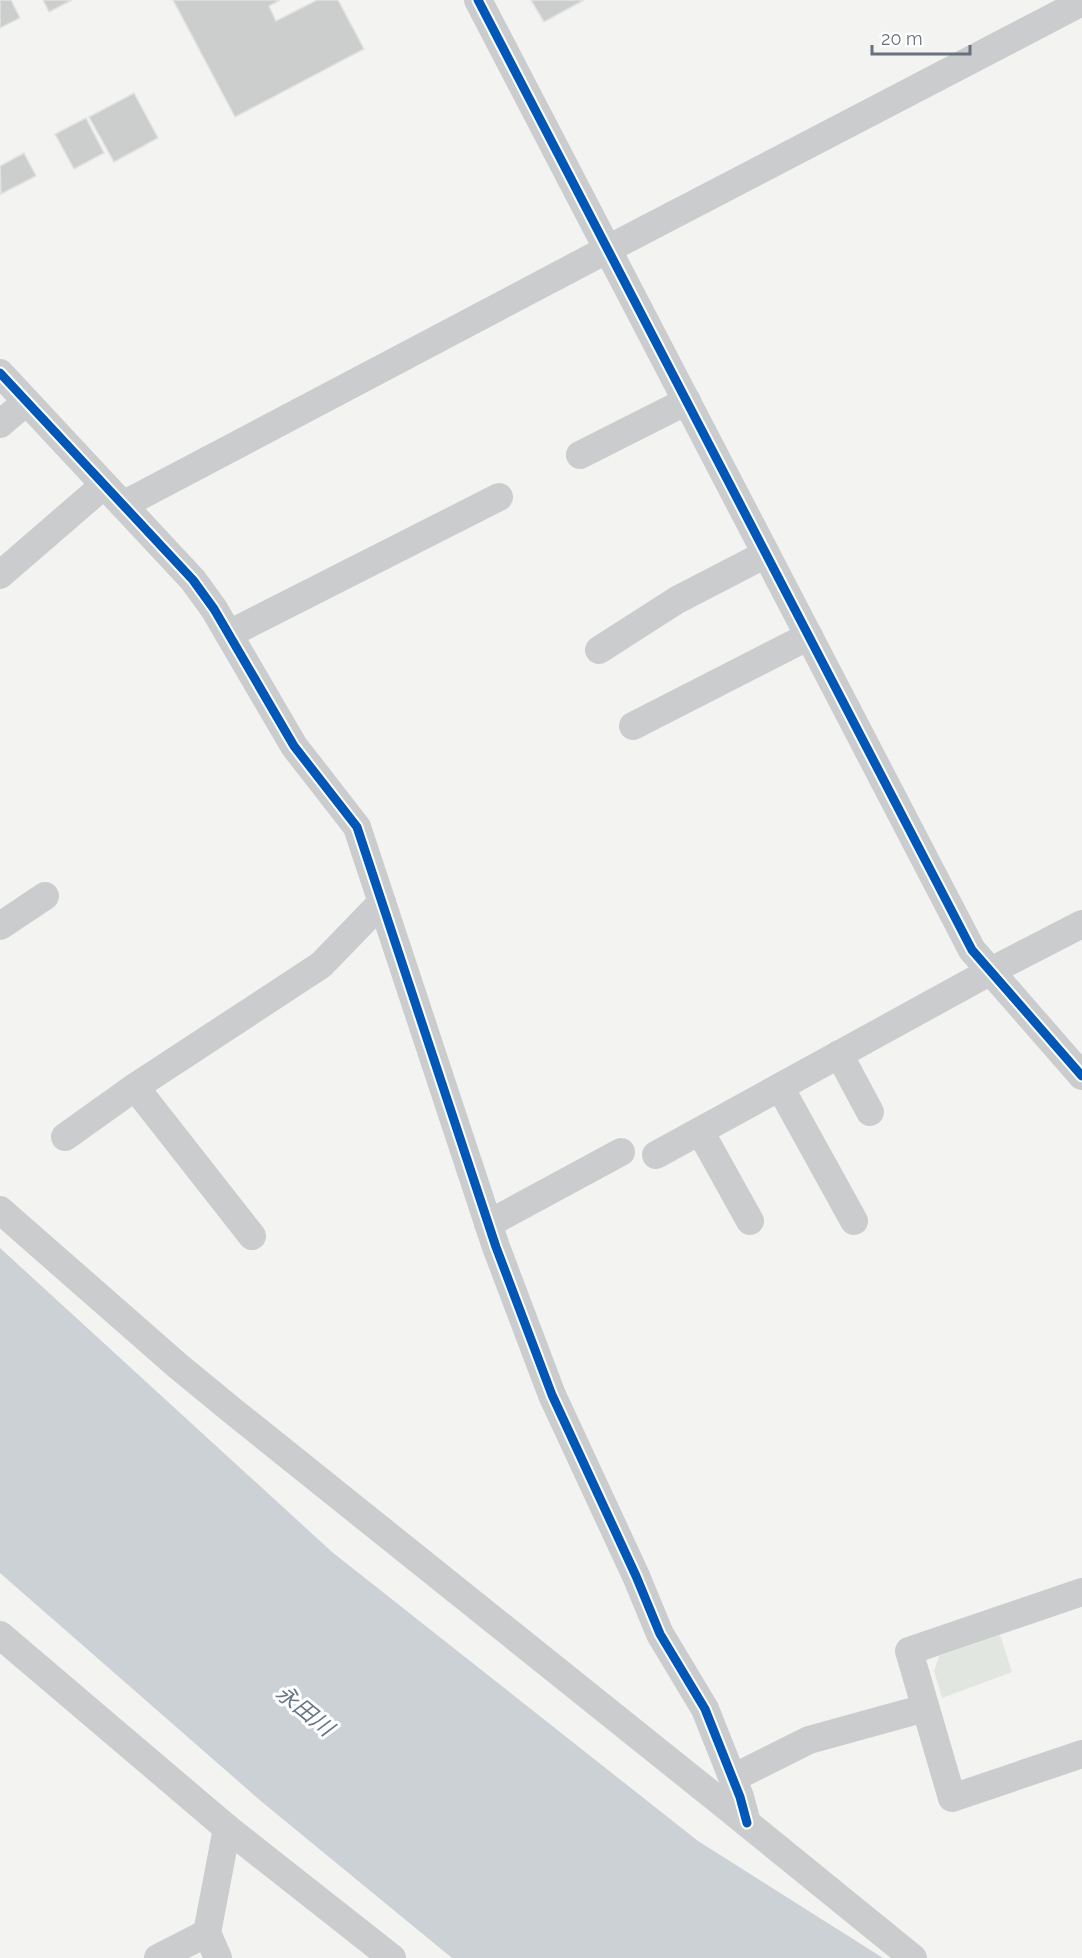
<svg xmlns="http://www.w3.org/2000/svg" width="1082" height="1958" viewBox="0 0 1082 1958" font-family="Raleway,'Noto Sans JP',sans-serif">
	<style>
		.green { fill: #e2e6e0 }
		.water { fill: #ccd1d5 }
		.building { fill: #cccece; stroke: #e2e2e2; stroke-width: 1.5 }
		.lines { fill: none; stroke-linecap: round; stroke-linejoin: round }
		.street { stroke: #cbcccd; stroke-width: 28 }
		.cycleway-casing { stroke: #fff; stroke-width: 13 }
		.cycleway { stroke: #0057b8; stroke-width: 9 }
		.labels { text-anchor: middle; stroke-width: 6; stroke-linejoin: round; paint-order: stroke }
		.water-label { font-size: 22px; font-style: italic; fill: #677783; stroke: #fff }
	</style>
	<rect width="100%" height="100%" fill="#f3f3f2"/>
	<path class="green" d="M1000 1635 1012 1672 942 1698 934 1671 939 1656Z"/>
	<path class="water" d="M0 1248 332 1552 698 1841 883 1958H452L262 1802 0 1573Z"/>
	<g class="building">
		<path d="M0 0H11L20 18 0 28Z"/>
		<path d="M43 0H72L49 12Z"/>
		<path d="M173 0H280L269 6 276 21 317 0H338L364 49 235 117Z"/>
		<path d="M531 0H584L544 22Z"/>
		<path d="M134 93 158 138 114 162 89 117Z"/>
		<path d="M86 118 104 153 74 169 55 134Z"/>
		<path d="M24 153 36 176 1 194 0 166Z"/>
	</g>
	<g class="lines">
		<g class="street">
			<path d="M478 0 972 950 1082 1076"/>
			<path d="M0 373 193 580 214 609 294 746 357 827 496 1247 552 1395 636 1576 660 1634 705 1709 740 1797 747 1823"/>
			<path d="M0 424 26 402"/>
			<path d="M580 455 687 401"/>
			<path d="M123 505 608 249 1082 2"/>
			<path d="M0 575 104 485"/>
			<path d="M229 634 499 497"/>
			<path d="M599 650 677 600 766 554"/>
			<path d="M633 726 809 636"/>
			<path d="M0 926 45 896"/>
			<path d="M839 1054 870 1112"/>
			<path d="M135 1087 252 1236"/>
			<path d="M780 1087 854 1221"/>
			<path d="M700 1131 750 1221"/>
			<path d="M65 1137 135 1087 321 965 382 902"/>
			<path d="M656 1155 991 971 1082 924"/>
			<path d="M0 1210 178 1366 234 1412 732 1811 913 1958"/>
			<path d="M488 1224 621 1152"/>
			<path d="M1082 1592 909 1651 952 1798 1082 1754"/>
			<path d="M0 1635 227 1828 392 1958"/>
			<path d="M733 1778 809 1740 925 1708"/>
			<path d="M158 1958 207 1933"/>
			<path d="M218 1958 207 1933 227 1828"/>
		</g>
		<defs>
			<g id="cycleway">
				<path d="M478 0 972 950 1082 1076"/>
				<path d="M0 373 193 580 214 609 294 746 357 827 496 1247 552 1395 636 1576 660 1634 705 1709 740 1797 747 1823"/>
			</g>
		</defs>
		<use href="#cycleway" class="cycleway-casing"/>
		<use href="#cycleway" class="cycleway"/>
	</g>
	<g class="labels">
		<g class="water-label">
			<text transform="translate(305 1710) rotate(39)" y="8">永田川</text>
		</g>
	</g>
	<path d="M872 45v9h98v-9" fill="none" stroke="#66707f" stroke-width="3"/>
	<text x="881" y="45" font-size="18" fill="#66707f" stroke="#ffffff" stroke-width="4.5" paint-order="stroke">20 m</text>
</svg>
